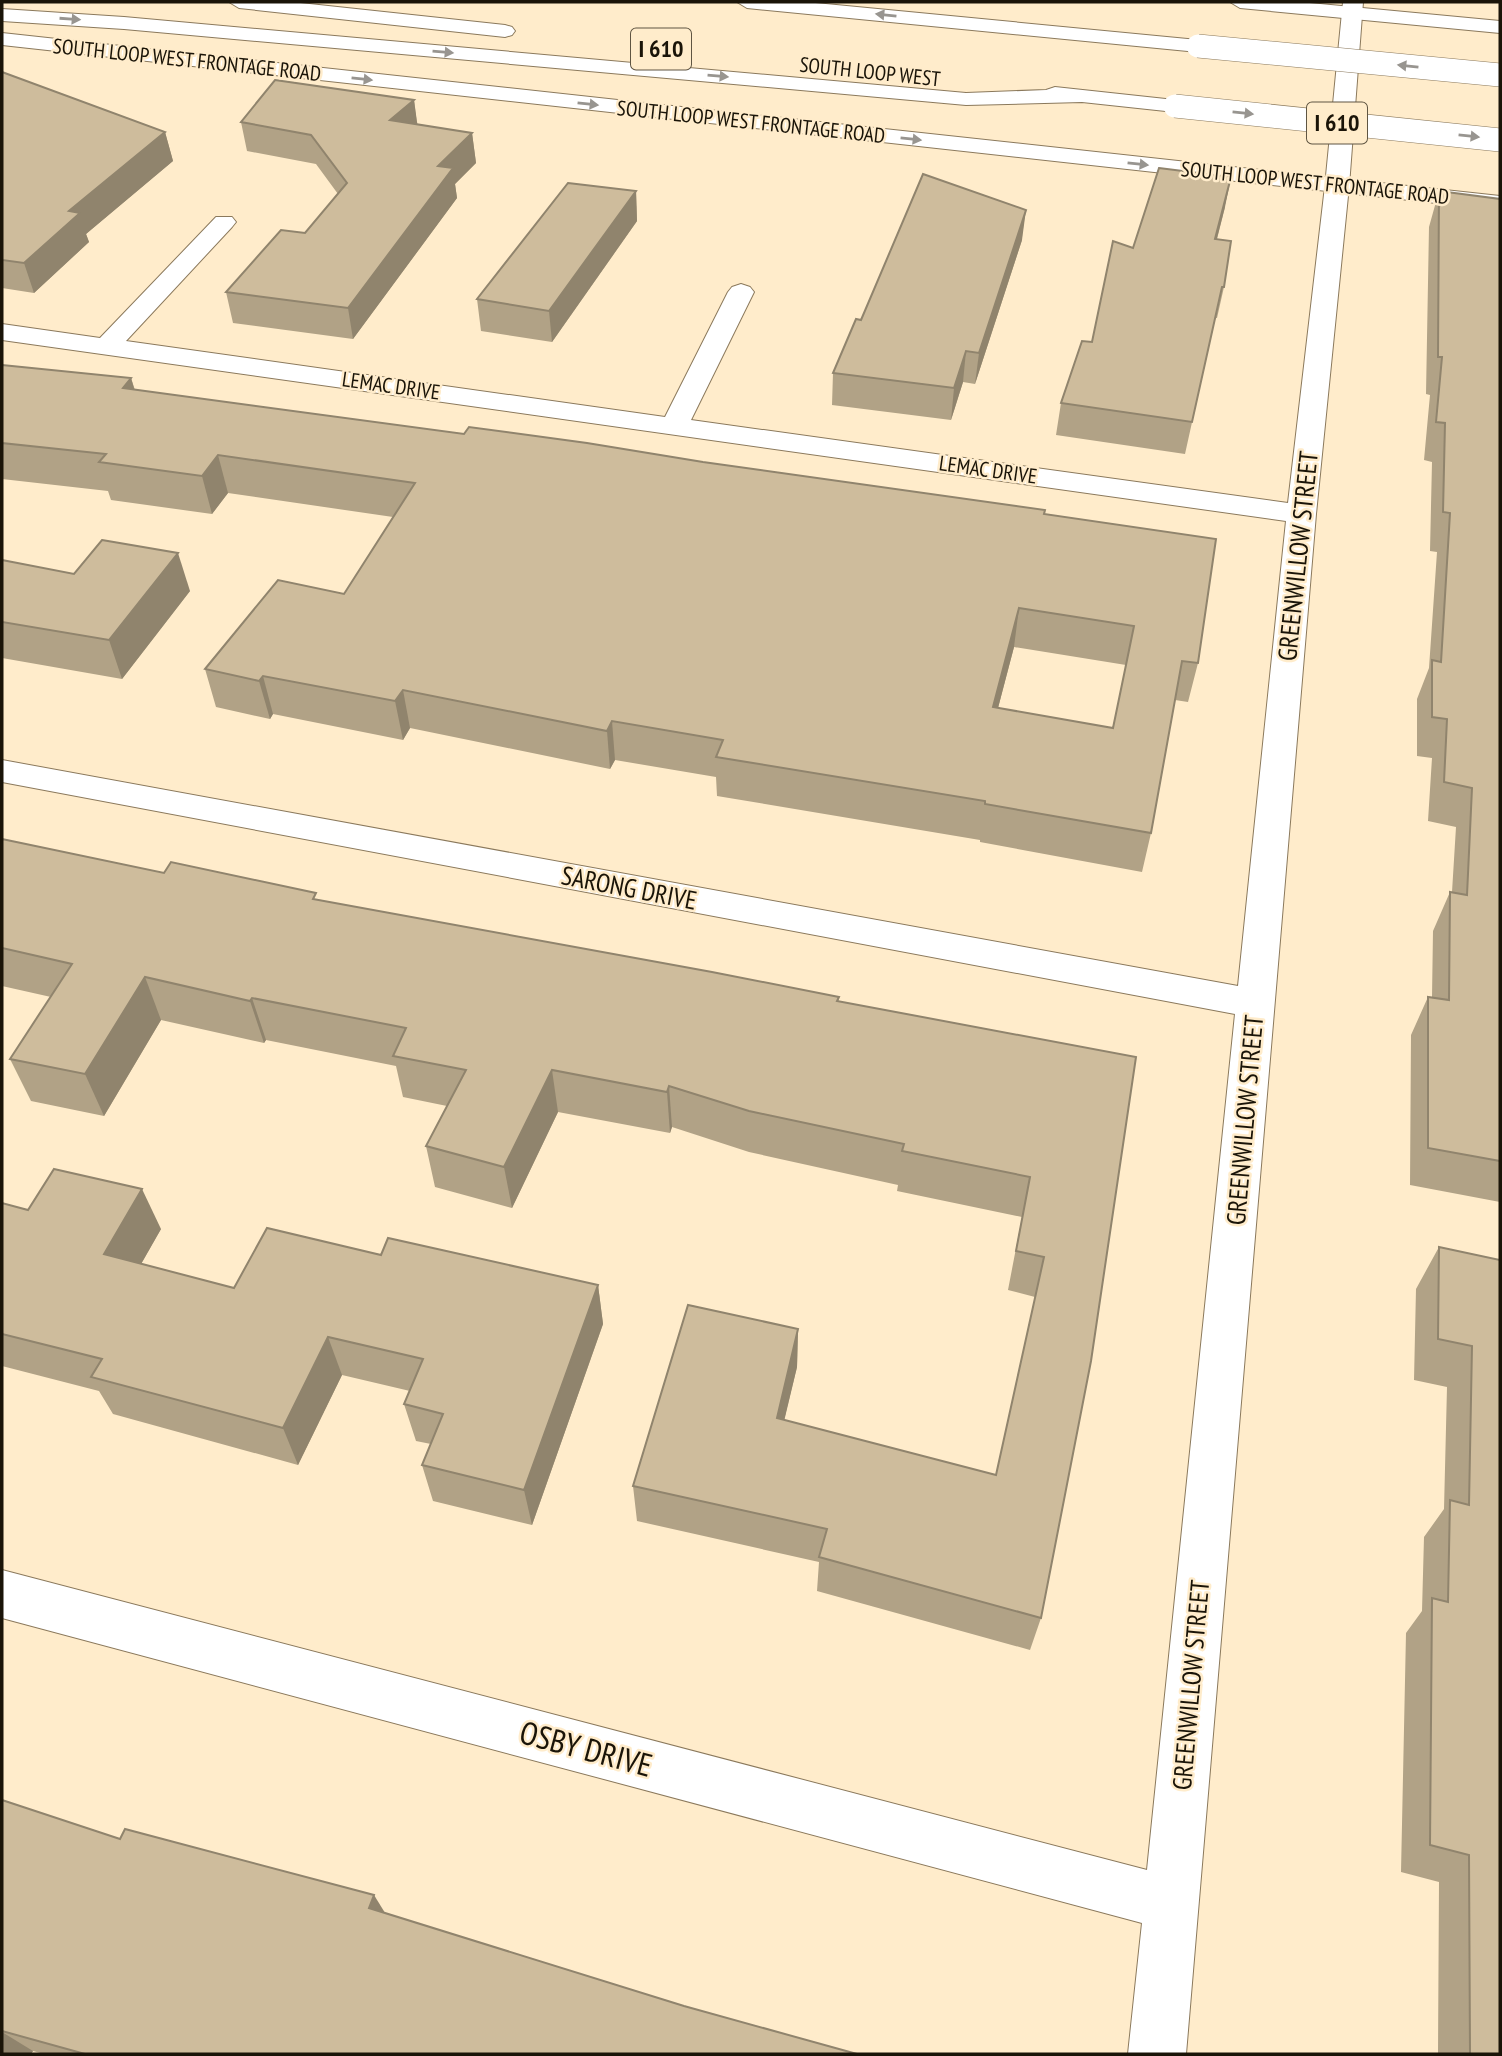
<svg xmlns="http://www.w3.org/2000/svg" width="1502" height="2056" viewBox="0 0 1502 2056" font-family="'PT Sans Narrow',sans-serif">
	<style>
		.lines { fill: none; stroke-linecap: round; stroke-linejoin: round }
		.street-casing { stroke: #8b795c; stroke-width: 2 }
		.secondary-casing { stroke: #8b795c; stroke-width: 2 }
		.highway-casing { stroke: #8b795c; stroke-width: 2 }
		.street { fill: #fff; fill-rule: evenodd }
		.secondary { fill: #fff; fill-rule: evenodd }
		.highway { fill: #fff; fill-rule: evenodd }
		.highway-bridge-casing { stroke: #8b795c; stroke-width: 24; stroke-linecap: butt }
		.highway-bridge { stroke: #fff; stroke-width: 23 }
		.wall { fill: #b1a286; fill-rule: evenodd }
		.shaded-wall { fill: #90846d }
		.building { fill: #cebc9c; stroke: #90846d; stroke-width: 2; fill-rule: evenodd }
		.oneway { fill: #989590 }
		.labels { text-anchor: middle; stroke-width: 5; stroke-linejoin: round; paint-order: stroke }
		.far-street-label { font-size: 21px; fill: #1a1408; stroke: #ffeccb }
		.shield { fill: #ffeccb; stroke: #5f5542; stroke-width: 2 }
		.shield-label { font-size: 24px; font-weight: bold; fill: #1a1408 }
		.street-label { font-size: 26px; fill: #1a1408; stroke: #ffeccb }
		.near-street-label { font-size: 32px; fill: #1a1408; stroke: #ffeccb }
	</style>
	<rect width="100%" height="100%" fill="#ffeccb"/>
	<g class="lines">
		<defs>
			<path id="street" d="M1343 2H1363L1349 186 1316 514 1186 2054H1128L1142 1923 2 1618V1570L1147 1870 1235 1014 2 782V760L1238 986 1286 521 2 340V324L100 338 216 217H232L236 222 232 227 126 341 665 417 728 292 732 287 741 284 750 287 754 292 691 420 1288 503 1325 186Z"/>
			<g id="secondary">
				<path d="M1230 2H1299L1500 21V33L1240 8Z"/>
				<path d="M2 33 1500 196V210L2 45Z"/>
			</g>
			<g id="highway">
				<path d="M229 2H291L505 25 512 27 515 31 512 35 505 37 239 8Z"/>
				<path d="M737 2H805L1198 40 1205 42 1208 46 1205 50 1198 52 747 8Z"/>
				<path d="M2 9 124 17 966 93 1046 90 1055 87 1175 100 1183 101 1186 106 1183 111 1175 112 1082 102 966 105 124 29 2 21Z"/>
			</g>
		</defs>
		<use href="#street" class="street-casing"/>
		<use href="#secondary" class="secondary-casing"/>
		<use href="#highway" class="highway-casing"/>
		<use href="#street" class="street"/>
		<use href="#secondary" class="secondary"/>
		<use href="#highway" class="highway"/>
		<defs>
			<g id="highway-bridge">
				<path d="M1198 46 1500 75"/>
				<path d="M1175 106 1500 140"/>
			</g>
		</defs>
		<use href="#highway-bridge" class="highway-bridge-casing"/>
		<use href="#highway-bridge" class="highway-bridge"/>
	</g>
	<g class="wall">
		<path d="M2 72 165 132 173 161 86 234 89 242 34 293 2 288Z"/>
		<path d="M414 100 417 125 472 133 476 163 455 184 457 198 353 339 233 323 226 292 305 233 338 194 316 164 247 151 241 122Z"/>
		<path d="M636 191 637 221 552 342 481 331 477 299Z"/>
		<path d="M1439 191 1500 199V1202L1410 1185 1411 1035 1428 997H1432L1433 931 1450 892H1452L1456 827 1428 821 1432 758 1417 756V699L1429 668 1437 552 1430 551 1432 462 1424 460 1430 395 1426 394 1429 227Z"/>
		<path d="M1225 207 1217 239 1224 287 1217 318H1215L1185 454 1056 435 1061 403 1092 342 1133 248Z"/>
		<path d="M1022 240 975 384 963 382 951 420 832 405 833 373 861 320Z"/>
		<path d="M2 365 131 378 135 390 464 434 703 462 1044 515 1198 663 1188 702 1175 700 1151 833 1142 872 980 842V840L717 796 716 777 615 760 610 769 410 728 403 740 273 714 270 719 216 707 205 669 344 594 393 517 228 493 212 514 111 500 108 491 2 479ZM1014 647 1126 665 1113 728 998 708Z"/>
		<path d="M2 560 74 574 190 591 122 679 2 658Z"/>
		<path d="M2 839 164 873 318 900 839 997 838 1001 1136 1057 1041 1618 1030 1650 817 1591 819 1562 637 1521 633 1486 798 1329 797 1367 784 1420 996 1475 1035 1297 1008 1290 1022 1217 897 1191 898 1185 749 1152 672 1127 670 1133 558 1112 512 1208 435 1187 426 1146 447 1106 403 1097 396 1066 266 1040 264 1043 161 1020 104 1116 31 1101 10 1059 51 997 2 986Z"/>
		<path d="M2 1203 28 1210 161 1229 141 1264 234 1288 381 1255 598 1285 603 1324 532 1525 433 1501 422 1465 431 1444 416 1441 404 1404 410 1391 342 1375 298 1465 113 1414 99 1391 2 1366Z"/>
		<path d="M1439 1247 1500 1260V2054H1438L1439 1882 1401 1872 1406 1633 1422 1611 1424 1537 1444 1509 1447 1387 1414 1380 1416 1289Z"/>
		<path d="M2 1800 120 1839 385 1913 684 2006 857 2054H44L33 2051 31 2054H2Z"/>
	</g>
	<g class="shaded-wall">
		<path d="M414 100 418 129 390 120Z"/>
		<path d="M165 132 173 161 86 234 89 242 34 293 24 263 69 211Z"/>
		<path d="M472 133 476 163 455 184 457 198 353 339 348 308 438 166Z"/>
		<path d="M1231 177 1225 207 1209 269 1215 239Z"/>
		<path d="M636 191 637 221 552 342 549 311Z"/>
		<path d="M1026 210 1022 240 975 384 979 353Z"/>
		<path d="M966 351 963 382 951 420 954 388Z"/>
		<path d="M131 378 142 416 123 388Z"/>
		<path d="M218 455 228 493 212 514 202 476Z"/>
		<path d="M178 553 190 591 122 679 109 640Z"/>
		<path d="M1019 608 1014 647 988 746 993 707Z"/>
		<path d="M263 676 273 714 270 719 259 681Z"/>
		<path d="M403 690 410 728 403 740 395 701Z"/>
		<path d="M612 721 615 760 610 769 607 731Z"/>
		<path d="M145 977 161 1020 104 1116 85 1074Z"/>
		<path d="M252 998 266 1040 264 1043 250 1001Z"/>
		<path d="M552 1070 558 1112 512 1208 504 1167Z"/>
		<path d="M669 1086 672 1127 670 1133 667 1092Z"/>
		<path d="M142 1189 161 1229 124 1294 104 1254Z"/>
		<path d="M598 1285 603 1324 532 1525 524 1490Z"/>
		<path d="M798 1329 797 1367 776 1455 777 1418Z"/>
		<path d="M328 1337 342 1375 298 1465 283 1428Z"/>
		<path d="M374 1895 390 1921 369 1908Z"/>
		<path d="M2 2032 33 2051 31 2054H2Z"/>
	</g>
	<g class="building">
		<path d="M2 72 165 132 69 211 80 213 24 263 2 260Z"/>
		<path d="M275 80 414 100 390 120 472 133 438 166 453 168 348 308 226 292 281 230 305 233 347 183 311 135 241 122Z"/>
		<path d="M1159 168 1231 177 1215 239 1231 241 1224 287H1222L1192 422 1061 403 1082 341 1092 342 1113 241 1133 248Z"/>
		<path d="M923 174 1026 210 979 353 966 351 954 388 833 373 856 319 861 320Z"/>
		<path d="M568 183 636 191 549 311 477 299Z"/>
		<path d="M1439 191 1500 199V1161L1428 1148V997L1449 1000 1450 892 1467 895 1472 788 1444 782 1447 719 1432 717V660L1441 662 1450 513 1443 512 1445 423 1436 422 1442 357H1438Z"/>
		<path d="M2 365 131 378 123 388 464 434 469 427 587 443 703 462 1045 510 1044 514 1216 539 1198 663 1182 661 1151 833 985 804V801L716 757 723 740 612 721 607 731 403 690 395 701 263 676 259 681 205 669 278 580 344 594 415 483 218 455 202 476 99 462 106 454 2 443ZM1019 608 1134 626 1113 728 993 707Z"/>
		<path d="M102 540 178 553 109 640 2 622V560L74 574Z"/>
		<path d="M2 839 164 873 171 862 316 893 313 899 712 972 839 997 837 1001 1136 1057 1091 1361 1041 1618 819 1557 827 1529 633 1486 688 1305 798 1329 777 1418 996 1475 1044 1257 1016 1251 1030 1177 902 1151 904 1144 749 1111 669 1086 667 1092 552 1070 504 1167 426 1146 466 1070 393 1056 406 1028 252 998 250 1001 145 977 85 1074 10 1059 72 964 2 948Z"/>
		<path d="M54 1169 142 1189 104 1254 234 1288 267 1228 381 1255 388 1238 598 1285 524 1490 422 1465 443 1414 404 1404 423 1359 328 1337 283 1428 91 1377 102 1359 2 1334V1203L28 1210Z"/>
		<path d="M1439 1247 1500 1260V2054H1470L1469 1855 1430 1845 1432 1598 1448 1602 1450 1500 1469 1505 1472 1346 1438 1339Z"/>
		<path d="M2 1800 120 1839 125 1829 374 1895 369 1908 684 2006 857 2054H85L2 2031Z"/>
	</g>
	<defs><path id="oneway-solid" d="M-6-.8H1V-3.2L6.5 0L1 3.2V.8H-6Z" transform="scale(1.75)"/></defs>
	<g class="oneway">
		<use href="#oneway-solid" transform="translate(886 15) rotate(-174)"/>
		<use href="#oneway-solid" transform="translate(70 19) rotate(4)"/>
		<use href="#oneway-solid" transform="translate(443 52) rotate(5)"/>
		<use href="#oneway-solid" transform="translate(1408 66) rotate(-174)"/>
		<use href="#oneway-solid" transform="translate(718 76) rotate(5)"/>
		<use href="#oneway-solid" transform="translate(362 79) rotate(6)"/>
		<use href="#oneway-solid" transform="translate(588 104) rotate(6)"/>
		<use href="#oneway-solid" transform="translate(1243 113) rotate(6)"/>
		<use href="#oneway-solid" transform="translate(1469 136) rotate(6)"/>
		<use href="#oneway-solid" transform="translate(911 139) rotate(6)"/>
		<use href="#oneway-solid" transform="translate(1138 164) rotate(6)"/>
	</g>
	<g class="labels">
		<g class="far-street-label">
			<text transform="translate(187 60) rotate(6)" y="7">SOUTH LOOP WEST FRONTAGE ROAD</text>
			<text transform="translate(870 72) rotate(6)" y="7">SOUTH LOOP WEST</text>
			<text transform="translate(751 122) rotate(6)" y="7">SOUTH LOOP WEST FRONTAGE ROAD</text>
			<text transform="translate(1315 183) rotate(6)" y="7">SOUTH LOOP WEST FRONTAGE ROAD</text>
			<text transform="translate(391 386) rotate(8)" y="7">LEMAC DRIVE</text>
			<text transform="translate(988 470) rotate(8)" y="7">LEMAC DRIVE</text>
		</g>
		<g class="shield">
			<rect x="631" y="28.5" width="60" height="41" rx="5"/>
			<rect x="1307" y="102.5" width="60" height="41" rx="5"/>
		</g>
		<g class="shield-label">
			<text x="661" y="57">I 610</text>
			<text x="1337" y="131">I 610</text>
		</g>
		<g class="street-label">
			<text transform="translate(1298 556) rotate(-84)" y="9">GREENWILLOW STREET</text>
			<text transform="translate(629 888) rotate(11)" y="9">SARONG DRIVE</text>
			<text transform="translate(1245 1120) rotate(-85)" y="9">GREENWILLOW STREET</text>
			<text transform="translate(1191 1685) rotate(-85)" y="9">GREENWILLOW STREET</text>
		</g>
		<g class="near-street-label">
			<text transform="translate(586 1749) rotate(15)" y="11">OSBY DRIVE</text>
		</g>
	</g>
	<rect width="1502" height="2056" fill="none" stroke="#1a1408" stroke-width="7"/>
</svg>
